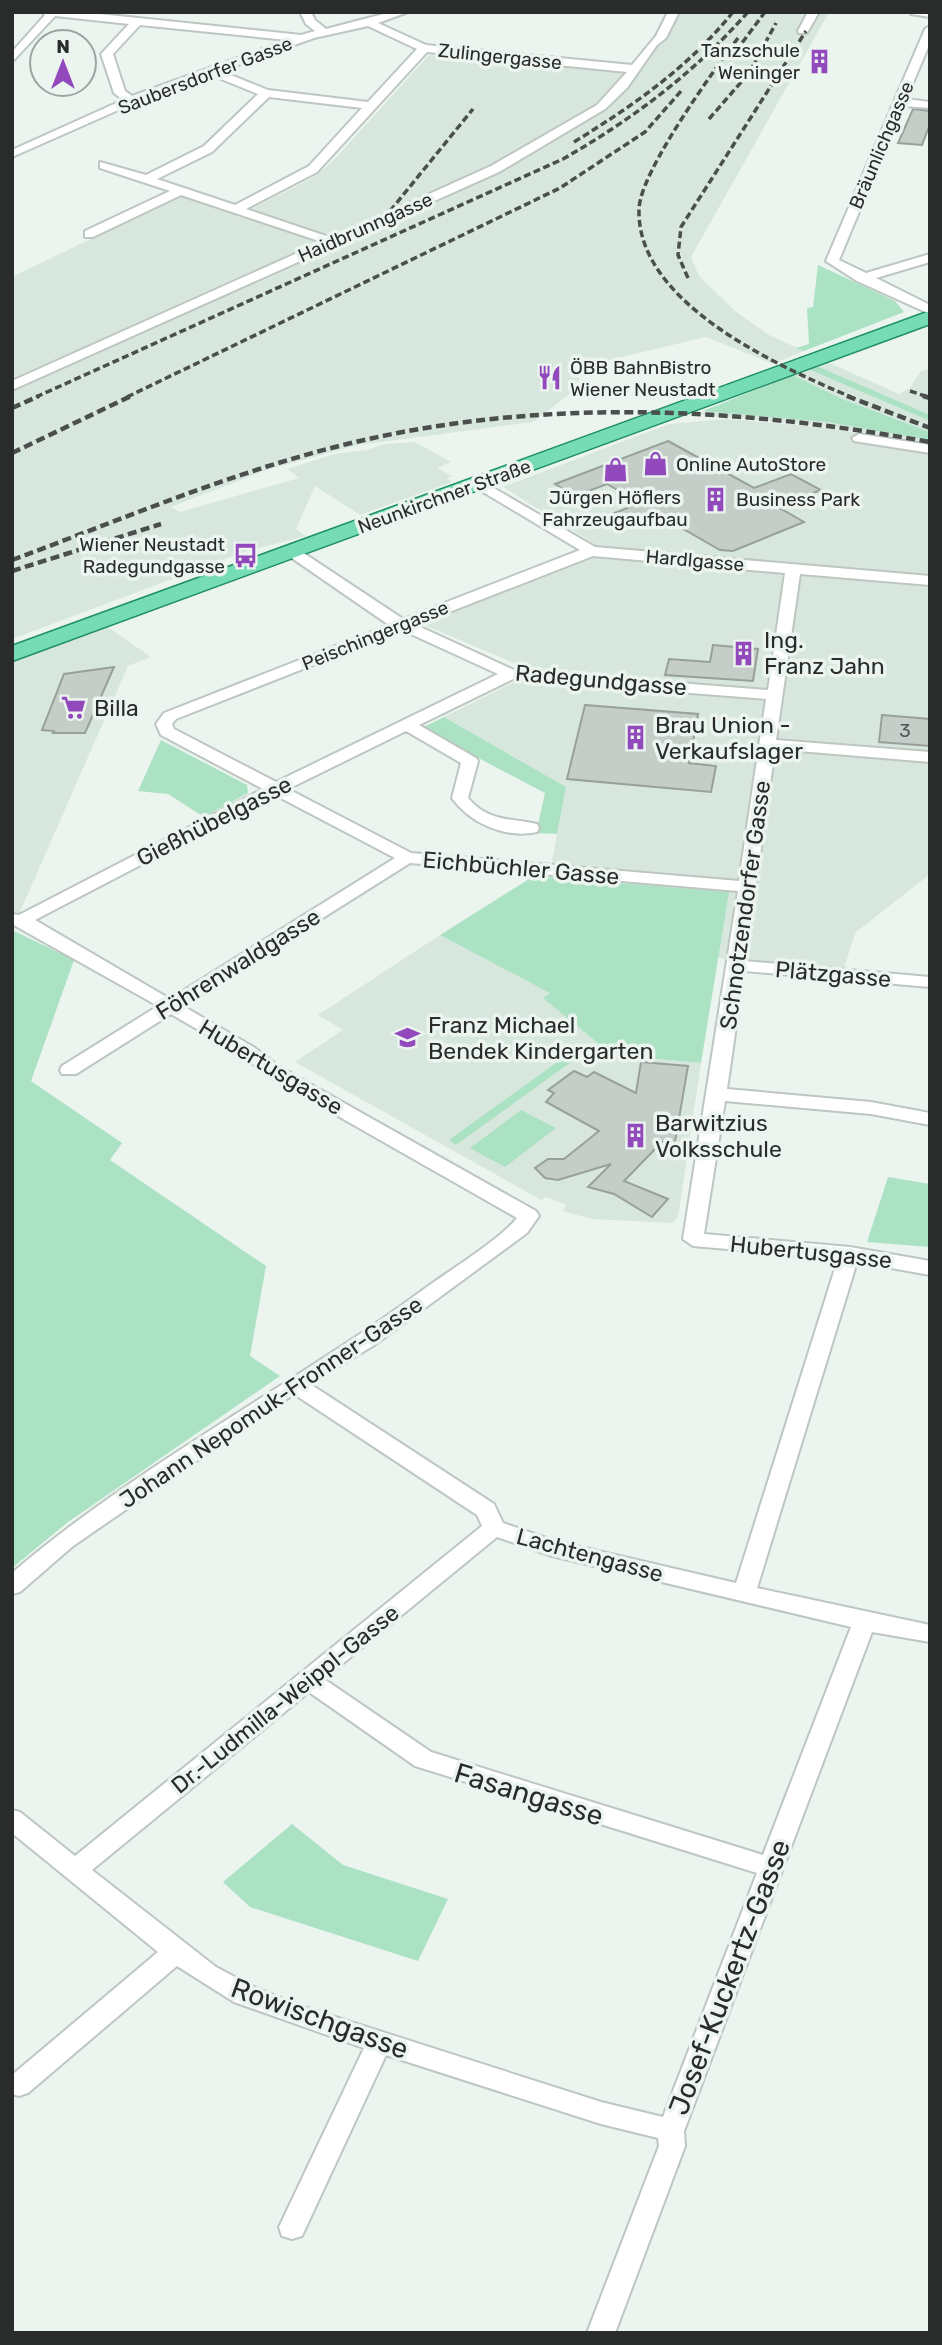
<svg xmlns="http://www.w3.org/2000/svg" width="942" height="2345" viewBox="0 0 942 2345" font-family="Rubik,sans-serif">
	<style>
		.built { fill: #d7e7de }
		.green { fill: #abe2c4 }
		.building { fill: #c5cdc8; stroke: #98a09b; stroke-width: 2 }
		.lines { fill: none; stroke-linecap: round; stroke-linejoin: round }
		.street-casing { stroke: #bdc6c1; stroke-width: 4 }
		.primary-casing { stroke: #1f8f65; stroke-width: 3 }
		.street { fill: #fff; fill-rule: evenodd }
		.primary { fill: #75dcb6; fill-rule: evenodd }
		.rail-far1 { stroke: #4a4e4c; stroke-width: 3.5; stroke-dasharray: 7 3.5; stroke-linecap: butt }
		.rail { stroke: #4a4e4c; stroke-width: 4.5; stroke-dasharray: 9 4.5; stroke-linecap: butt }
		.labels { text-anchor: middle; stroke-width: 7; stroke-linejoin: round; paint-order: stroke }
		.far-poi-label { font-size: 19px; fill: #292c2a; stroke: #ebf4ef; text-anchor: start }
		.far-street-label { font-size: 19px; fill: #292c2a; stroke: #ebf4ef }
		.number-label { font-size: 19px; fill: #505452 }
		.poi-label { font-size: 23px; fill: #292c2a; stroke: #ebf4ef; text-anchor: start }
		.street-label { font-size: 23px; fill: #292c2a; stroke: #ebf4ef }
		.near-street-label { font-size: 28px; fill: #292c2a; stroke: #ebf4ef }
	</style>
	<rect width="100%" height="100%" fill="#ebf4ef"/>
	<g class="built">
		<path d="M682 12H829L691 257 699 276 735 311 769 335 804 351 773 364 706 337 579 367 581 375 575 390 533 422 358 445 266 470 171 507 180 512 299 478 288 469 334 454 368 450 384 444 415 442 451 462 437 468 452 476 447 478 452 482 360 515 315 486 296 529 306 536 247 551 12 639V277L184 194 242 214 314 177 332 162 429 55 640 73Z"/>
		<path d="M827 362 899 394 910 388 920 372 930 368V415L817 366Z"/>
		<path d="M808 369 930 421V432L840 398 793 375Z"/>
		<path d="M703 411 827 422 930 440V444L825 426 701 415Z"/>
		<path d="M727 419 830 428 930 446V874L855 933 844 968 718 958 728 892 549 877 566 787 444 717 512 683 523 667 422 624 581 561 593 543 503 487 669 424Z"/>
		<path d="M105 625 151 657 128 666 12 930V656Z"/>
		<path d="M440 935 551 993 544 998 599 1044 623 1056 701 1063 678 1217 673 1223 592 1219 562 1211 567 1205 546 1197 541 1200 295 1062 343 1030 318 1015Z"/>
	</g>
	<g class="green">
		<path d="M818 265 895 301 904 312 804 351 796 348 809 344 807 308 813 307Z"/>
		<path d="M817 366 930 415V421L808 369Z"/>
		<path d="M793 375 840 398 930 432V440L827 422 703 411Z"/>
		<path d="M444 717 566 787 557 834 536 833 545 793 425 730 424 727Z"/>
		<path d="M161 740 247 785 248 793 204 817 168 794 138 791Z"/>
		<path d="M534 876 729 892 701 1063 623 1056 599 1044 543 998 550 993 440 935Z"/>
		<path d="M12 930 74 960 31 1081 122 1143 110 1160 266 1266 250 1356 280 1376 68 1522 12 1568Z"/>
		<path d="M574 1050 582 1054 456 1145 449 1140Z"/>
		<path d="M521 1110 556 1128 505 1167 470 1148Z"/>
		<path d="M888 1177 930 1184V1247L867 1242Z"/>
		<path d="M292 1824 343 1865 448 1899 418 1961 250 1907 223 1882Z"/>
	</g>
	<g class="building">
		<path d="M913 109 930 111V124L922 145 898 143Z"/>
		<path d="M668 441 754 488 791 474 821 490 778 507 804 522 733 551 720 550 659 515 627 528 607 516 640 503 607 484 575 496 555 484Z"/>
		<path d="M713 645 758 649 753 681 665 675 669 659 710 662Z"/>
		<path d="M114 667 85 733H53L54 731 42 730 64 674Z"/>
		<path d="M585 705 698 714 689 763 716 766 711 792 567 779Z"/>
		<path d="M882 715 930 719V746L879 742Z"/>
		<path d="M641 1062 688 1066 675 1142H662L624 1181 668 1199 652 1217 614 1194 588 1187 611 1164 558 1180 545 1178 535 1168 548 1159H564L599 1131 546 1102 554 1093 548 1090 574 1071 587 1077 594 1072 636 1093Z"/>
	</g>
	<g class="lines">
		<defs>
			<g id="street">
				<path d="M41 12H80L301 35 315 31 306 24 300 12H311L315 20 326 29 391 12H408L378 23 426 45 632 65 656 36 668 12H679L666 38 657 45 627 88 605 109 499 172 12 390V381L322 242 181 195 93 237H85V231L170 191 100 168V162L146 175 204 146 258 94 211 75 150 96 12 157V150L123 100 114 93 101 54 129 24 55 16 12 62V52L45 15ZM140 25 287 40 132 96 125 91 113 54ZM368 26 417 49 368 102 268 90 221 71 314 38ZM427 52 627 72 597 105 491 166 332 238 246 209 317 172ZM269 97 362 108 309 166 235 205 157 179 212 152Z"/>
				<path d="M808 12H819L807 33H799L798 31Z"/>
				<path d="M910 12H930V17L911 14Z"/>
				<path d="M930 26V43L906 99 930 102V108L903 106 839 260 866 273 930 254V262L876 278 930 305V314L857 281 826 261 925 29Z"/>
				<path d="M859 434 930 445V453L854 441 852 438Z"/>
				<path d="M478 479 595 547 930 576V585L800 574 776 740 930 752V762L775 749 745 961 930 977V987L744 971 727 1089 871 1102 930 1113V1125L871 1114 725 1101 704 1234 850 1247 930 1261V1275L857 1262 757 1588 930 1625V1642L872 1632 684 2131 685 2146 615 2333H587L659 2146 658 2138 601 2124 386 2055 302 2236 292 2239 282 2236 279 2227 364 2048 234 2002 177 1966 28 2093 19 2096 12 2094V2075L158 1952 12 1833V1810L20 1812 75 1856 482 1526 477 1515 294 1394 73 1546 20 1592 12 1594V1573C138 1465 287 1389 420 1292 444 1274 501 1239 517 1218L266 1075 243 1056 171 1014 76 1074H62L60 1070 62 1066 158 1006 12 924V914L19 915 263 789 161 735 156 724 164 713 389 625 286 554V548H296L403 619 580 550 473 486 471 483ZM593 556 785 573 768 690 514 670 416 625ZM402 630 498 674 276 782 174 729 172 724 176 719ZM513 679 766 699 739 881 411 853 288 789 406 731 461 763 452 798C470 823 505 839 537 832L539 828 537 824C510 818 488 822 468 798L478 761 476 758 419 725ZM275 795 395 858 170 999 35 920ZM410 863 738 891 683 1239 693 1246 838 1259 736 1583 555 1541 503 1523 494 1504 310 1384 376 1344 527 1233 539 1216 536 1211 280 1067 255 1048 183 1006ZM497 1537 552 1556 851 1627 763 1855 431 1752 324 1679ZM309 1692 415 1766 757 1873 663 2117 601 2102 298 2005 252 1986 216 1967 92 1870Z"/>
			</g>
			<path id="primary" d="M930 311V324L12 661V646Z"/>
		</defs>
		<use href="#street" class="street-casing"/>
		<use href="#primary" class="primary-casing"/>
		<use href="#street" class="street"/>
		<use href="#primary" class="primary"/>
		<g class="rail-far1">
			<path d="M738 38C714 70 640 172 639 209 636 303 778 366 851 397"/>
			<path d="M736 51 765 12"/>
			<path d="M709 119 749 73 776 23"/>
			<path d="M574 142C634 105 689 67 733 12"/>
			<path d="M319 255 386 216 473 109"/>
			<path d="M688 278 678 255 681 227 806 31"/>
			<path d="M910 391 928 397"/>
			<path d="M36 397 563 159C633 119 694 73 748 12"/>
			<path d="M127 397 560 188 645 132 682 90"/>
		</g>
		<g class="rail">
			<path d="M847 396 930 428"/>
			<path d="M923 396 930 398"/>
			<path d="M12 408 39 396"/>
			<path d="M12 453 131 396"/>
			<path d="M12 560C123 519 232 472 347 444 540 397 736 407 930 442"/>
			<path d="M12 571 161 524"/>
		</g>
	</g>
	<defs>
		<symbol id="building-bare" viewBox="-9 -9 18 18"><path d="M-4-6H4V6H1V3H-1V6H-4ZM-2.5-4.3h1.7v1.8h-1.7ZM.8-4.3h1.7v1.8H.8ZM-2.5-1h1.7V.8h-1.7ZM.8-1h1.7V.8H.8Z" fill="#9149bc" stroke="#ebf4ef" stroke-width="2.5" paint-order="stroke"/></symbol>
		<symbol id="restaurant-bare" viewBox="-9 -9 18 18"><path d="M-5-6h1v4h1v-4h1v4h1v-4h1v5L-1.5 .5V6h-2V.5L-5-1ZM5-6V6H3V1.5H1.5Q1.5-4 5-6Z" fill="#9149bc" stroke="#ebf4ef" stroke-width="2.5" paint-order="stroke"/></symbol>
		<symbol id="shop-bare" viewBox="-9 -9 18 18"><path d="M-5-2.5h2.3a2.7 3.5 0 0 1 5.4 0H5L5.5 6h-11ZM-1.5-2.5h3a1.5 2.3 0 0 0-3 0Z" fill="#9149bc" stroke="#ebf4ef" stroke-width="2.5" paint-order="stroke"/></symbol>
		<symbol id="bus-bare" viewBox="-9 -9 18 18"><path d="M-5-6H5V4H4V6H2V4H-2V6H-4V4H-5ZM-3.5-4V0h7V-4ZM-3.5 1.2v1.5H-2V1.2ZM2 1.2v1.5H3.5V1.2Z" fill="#9149bc" stroke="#ebf4ef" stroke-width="2.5" paint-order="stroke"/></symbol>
		<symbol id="supermarket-bare" viewBox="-9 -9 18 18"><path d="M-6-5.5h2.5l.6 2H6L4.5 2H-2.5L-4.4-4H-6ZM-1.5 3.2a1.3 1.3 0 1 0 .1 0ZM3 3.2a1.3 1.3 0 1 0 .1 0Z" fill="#9149bc" stroke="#ebf4ef" stroke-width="2.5" paint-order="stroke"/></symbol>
		<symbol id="school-bare" viewBox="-9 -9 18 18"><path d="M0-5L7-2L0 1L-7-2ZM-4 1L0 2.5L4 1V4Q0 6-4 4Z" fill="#9149bc" stroke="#ebf4ef" stroke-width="2.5" paint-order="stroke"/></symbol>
	</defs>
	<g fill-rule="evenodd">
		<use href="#building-bare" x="802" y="44" width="35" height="35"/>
		<use href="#restaurant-bare" x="532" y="360" width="35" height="35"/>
		<use href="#shop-bare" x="638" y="446" width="35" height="35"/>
		<use href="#shop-bare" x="598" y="452" width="35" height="35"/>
		<use href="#building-bare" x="698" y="482" width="35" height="35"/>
		<use href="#bus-bare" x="228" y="538" width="35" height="35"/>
		<use href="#building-bare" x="726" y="636" width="35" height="35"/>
		<use href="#supermarket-bare" x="56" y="690" width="35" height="35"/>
		<use href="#building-bare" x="618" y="720" width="35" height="35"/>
		<use href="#school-bare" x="390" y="1020" width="35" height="35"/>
		<use href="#building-bare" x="618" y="1118" width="35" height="35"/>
	</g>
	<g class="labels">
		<g class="far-poi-label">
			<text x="800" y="57" text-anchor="end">Tanzschule<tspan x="800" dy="22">Weninger</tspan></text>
			<text x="570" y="374">ÖBB BahnBistro<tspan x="570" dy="22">Wiener Neustadt</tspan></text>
			<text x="676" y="471">Online AutoStore</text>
			<text x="615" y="504" text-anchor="middle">Jürgen Höflers<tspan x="615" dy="22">Fahrzeugaufbau</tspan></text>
			<text x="736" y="506">Business Park</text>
			<text x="225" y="551" text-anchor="end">Wiener Neustadt<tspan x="225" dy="22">Radegundgasse</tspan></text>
		</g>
		<g class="far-street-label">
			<text transform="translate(500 56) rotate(6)" y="7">Zulingergasse</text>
			<text transform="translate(205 75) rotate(-21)" y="7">Saubersdorfer Gasse</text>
			<text transform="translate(881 145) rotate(-67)" y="7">Bräunlichgasse</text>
			<text transform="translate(365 227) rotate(-24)" y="7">Haidbrunngasse</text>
			<text transform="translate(444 496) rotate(-20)" y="7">Neunkirchner Straße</text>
			<text transform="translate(695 560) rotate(5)" y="7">Hardlgasse</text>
			<text transform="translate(375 635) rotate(-22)" y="7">Peischingergasse</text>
		</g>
		<g class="number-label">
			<text x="905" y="737">3</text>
		</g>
		<g class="poi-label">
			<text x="764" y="648">Ing.<tspan x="764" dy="26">Franz Jahn</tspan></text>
			<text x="94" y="716">Billa</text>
			<text x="655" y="733">Brau Union -<tspan x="655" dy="26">Verkaufslager</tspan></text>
			<text x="428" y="1033">Franz Michael<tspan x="428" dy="26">Bendek Kindergarten</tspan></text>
			<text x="655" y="1131">Barwitzius<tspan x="655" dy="26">Volksschule</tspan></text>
		</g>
		<g class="street-label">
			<text transform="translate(601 680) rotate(5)" y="8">Radegundgasse</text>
			<text transform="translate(214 821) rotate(-27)" y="8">Gießhübelgasse</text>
			<text transform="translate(521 868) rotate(5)" y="8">Eichbüchler Gasse</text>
			<text transform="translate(745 905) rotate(-82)" y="8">Schnotzendorfer Gasse</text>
			<text transform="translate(238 964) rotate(-32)" y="8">Föhrenwaldgasse</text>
			<text transform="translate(833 974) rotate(5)" y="8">Plätzgasse</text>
			<text transform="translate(271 1067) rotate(31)" y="8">Hubertusgasse</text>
			<text transform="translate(811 1252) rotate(6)" y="8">Hubertusgasse</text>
			<text transform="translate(271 1402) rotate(-34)" y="8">Johann Nepomuk-Fronner-Gasse</text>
			<text transform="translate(590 1555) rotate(15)" y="8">Lachtengasse</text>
			<text transform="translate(285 1699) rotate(-39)" y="8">Dr.-Ludmilla-Weippl-Gasse</text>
		</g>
		<g class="near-street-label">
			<text transform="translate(529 1794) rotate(17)" y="10">Fasangasse</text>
			<text transform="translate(729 1977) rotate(-69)" y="10">Josef-Kuckertz-Gasse</text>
			<text transform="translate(320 2018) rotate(20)" y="10">Rowischgasse</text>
		</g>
	</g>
	<rect width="942" height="2345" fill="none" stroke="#292c2a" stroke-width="28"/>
	<g transform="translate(63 63)"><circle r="33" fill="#ebf4ef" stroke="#9da4a0" stroke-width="2"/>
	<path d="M0-5L12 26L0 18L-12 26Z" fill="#9149bc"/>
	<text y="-10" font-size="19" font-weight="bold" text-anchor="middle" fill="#292c2a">N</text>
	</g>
</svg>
